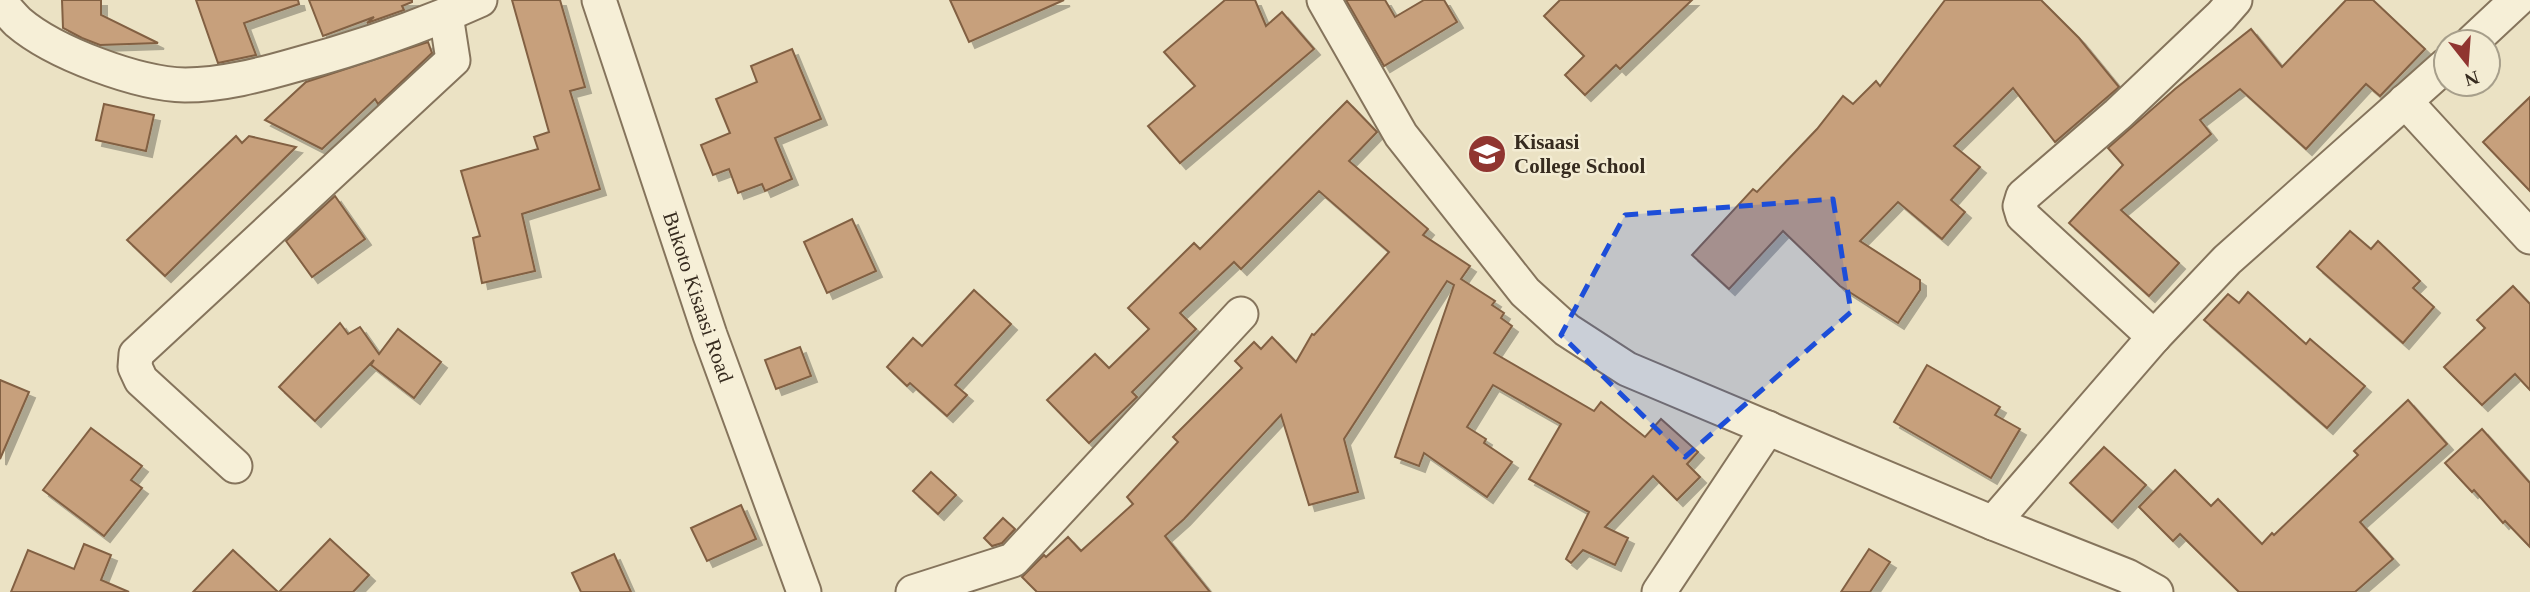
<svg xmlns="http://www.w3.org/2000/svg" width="2530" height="592" viewBox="0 0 2530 592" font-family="Georgia,serif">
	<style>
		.building { fill: #c7a07c; stroke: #826043; stroke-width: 2; filter: url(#shadow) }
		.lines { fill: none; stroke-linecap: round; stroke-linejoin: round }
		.minor-casing { stroke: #85745c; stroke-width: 37 }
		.minor { stroke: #f6efd7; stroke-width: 33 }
		.marked { fill: #1d4ed8; fill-opacity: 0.2; stroke: #1d4ed8; stroke-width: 5; stroke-dasharray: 14 9; stroke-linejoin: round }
		.labels { text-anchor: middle; stroke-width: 5; stroke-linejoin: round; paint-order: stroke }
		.poi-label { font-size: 21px; font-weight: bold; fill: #362b1f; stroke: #f3ecd3; text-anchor: start }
		.street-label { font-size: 21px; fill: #362b1f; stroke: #f3ecd3 }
	</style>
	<defs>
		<filter id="shadow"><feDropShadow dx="6" dy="6" stdDeviation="0" flood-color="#0004"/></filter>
	</defs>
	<rect width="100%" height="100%" fill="#ebe2c4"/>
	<g class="building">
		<path d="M62 0H101V15L158 43 100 45 82 38 63 28Z"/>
		<path d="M196 0H298L299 4 244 23 256 55 218 63Z"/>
		<path d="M309 0H412V2L402 6 404 10 367 23 374 17 323 36Z"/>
		<path d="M512 0H560L585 87 570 91 600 189 522 214 535 271 482 283 473 238 480 236 461 171 538 149 534 137 549 132Z"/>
		<path d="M950 0H1064L969 42Z"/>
		<path d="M1225 0H1255L1266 26 1282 12 1314 49 1180 163 1148 126 1195 86 1164 52Z"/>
		<path d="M1346 0H1385L1395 17 1424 0H1444L1457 22 1384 66Z"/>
		<path d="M1560 0H1692L1620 69 1616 65 1585 95 1565 75 1584 56 1544 16Z"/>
		<path d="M1945 0H2041L2079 38 2119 87 2055 142 2013 88 1954 146 1980 167 1951 200 1965 212 1942 239 1898 202 1860 241 1920 280V290L1898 323 1840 286 1783 231 1729 289 1692 255 1753 189 1757 192 1817 129 1843 96 1853 104 1876 81 1880 86Z"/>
		<path d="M2346 0H2373L2425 49 2380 96 2366 84 2306 149 2240 89 2200 120 2211 134 2121 210 2179 263 2149 296 2069 223 2123 165 2108 148 2175 89 2251 29 2282 67Z"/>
		<path d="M428 42 432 53 378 104 375 99 322 149 265 120 306 82Z"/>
		<path d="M792 49 821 119 775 138 792 179 765 191 762 184 738 193 729 169 713 175 701 145 730 133 716 99 757 82 751 66Z"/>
		<path d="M2530 97V191L2483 142Z"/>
		<path d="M1347 101 1377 132 1349 161 1428 229 1423 235 1470 266 1461 279 1495 301 1492 305 1504 313 1501 318 1512 326 1494 353 1594 411 1601 402 1645 437 1661 419 1698 452 1687 464 1700 477 1677 500 1653 476 1605 527 1628 538 1615 565 1583 550 1571 563 1566 559 1589 512 1529 479 1561 424 1493 385 1467 427 1486 439 1484 443 1512 462 1487 497 1424 453 1419 466 1395 457 1454 285 1447 281 1344 439 1358 492 1309 505 1281 415 1184 519 1165 536 1210 592H1037L1022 577 1044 555 1046 557 1068 537 1081 551 1133 504 1127 497 1178 442 1173 437 1242 368 1235 361 1254 342 1261 349 1272 337 1296 362 1312 334 1314 335 1389 252 1319 191 1241 269 1234 262 1180 313 1196 329 1132 392 1137 397 1089 443 1047 400 1095 354 1109 368 1149 329 1128 308 1194 243 1200 249Z"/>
		<path d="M104 104 154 115 146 151 96 140Z"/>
		<path d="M236 136 242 143 249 136 296 147 165 276 127 240Z"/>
		<path d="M335 196 365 239 312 277 286 241Z"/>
		<path d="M852 219 876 271 827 293 804 242Z"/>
		<path d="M2350 231 2371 249 2378 241 2397 259 2420 281 2413 288 2434 307 2403 343 2317 267Z"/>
		<path d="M2513 286 2530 304V390L2515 374 2482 405 2444 367 2485 328 2477 320Z"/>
		<path d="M974 290 1011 324 955 385 967 395 947 416 910 383 907 386 887 367 913 338 922 346Z"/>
		<path d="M2248 292 2306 344 2310 339 2365 386 2327 428 2204 320 2228 294 2239 303Z"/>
		<path d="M340 323 348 334 360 327 379 354 398 329 441 362 414 398 371 365 374 360 315 421 279 387Z"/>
		<path d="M800 347 811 376 776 389 765 360Z"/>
		<path d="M1927 365 2000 407 1995 415 2020 429 1991 478 1894 422Z"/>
		<path d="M0 380 29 392 0 459Z"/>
		<path d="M2408 400 2447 444 2360 522 2393 559 2355 592H2239L2180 534 2173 541 2139 507 2175 470 2211 506 2218 499 2262 544 2272 533 2274 535 2358 455 2354 451Z"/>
		<path d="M91 428 142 466 131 480 142 488 104 536 43 490Z"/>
		<path d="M2482 429 2530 483V547L2505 521 2503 523 2474 490 2472 492 2445 463Z"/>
		<path d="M2104 447 2146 485 2112 522 2070 483Z"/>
		<path d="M931 472 956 495 938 514 913 491Z"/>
		<path d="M741 505 756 539 707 561 691 528Z"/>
		<path d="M1003 518 1015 529 1002 543 992 546 984 538Z"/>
		<path d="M330 539 369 575 353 592H279Z"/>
		<path d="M84 544 111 555 101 580 129 592H11L28 550 74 569Z"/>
		<path d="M1869 549 1890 562 1870 592H1841Z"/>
		<path d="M233 550 278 592H193Z"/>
		<path d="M614 554 631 592H581L572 573Z"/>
	</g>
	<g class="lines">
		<defs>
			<g id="minor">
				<path id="s1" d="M599 0 710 335 804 592"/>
				<path d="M1324 0 1401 135 1525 292 1567 330 1627 369 1993 523 2127 576 2156 592"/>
				<path d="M0 2C6 9 12 16 18 22 54 53 138 84 185 85 222 85 260 75 295 65 359 48 420 27 480 0"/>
				<path d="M2472 42 2517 0"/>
				<path d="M2405 101 2530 237"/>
				<path d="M2154 337 2023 216 2020 206 2023 196 2118 114 2221 16 2235 0"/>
				<path d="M235 466 141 380 135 367 136 354 453 60 446 15"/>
				<path d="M1993 523 2154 337 2227 260 2446 65"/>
				<path d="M913 592 1013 560 1241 314"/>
				<path d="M1659 592 1768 428"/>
			</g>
		</defs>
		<use href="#minor" class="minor-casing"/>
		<use href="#minor" class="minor"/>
	</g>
	<path class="marked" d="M1833 199 1851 312 1685 457 1561 335 1625 215Z"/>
	<defs>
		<symbol id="school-disc" viewBox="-11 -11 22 22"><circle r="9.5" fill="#903530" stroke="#f3ecd3"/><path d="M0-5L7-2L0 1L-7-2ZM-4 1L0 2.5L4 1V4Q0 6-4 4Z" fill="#fff"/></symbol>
	</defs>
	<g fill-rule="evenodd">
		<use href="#school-disc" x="1465" y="132" width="44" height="44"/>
	</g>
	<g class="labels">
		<g class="poi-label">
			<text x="1514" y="149">Kisaasi<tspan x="1514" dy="24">College School</tspan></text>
		</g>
		<g class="street-label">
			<text dy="7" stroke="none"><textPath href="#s1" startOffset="313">Bukoto Kisaasi Road</textPath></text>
		</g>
	</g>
	<g transform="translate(2467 63) rotate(163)"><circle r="33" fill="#f3ecd3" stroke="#a79f8b" stroke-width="2"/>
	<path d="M0-5L12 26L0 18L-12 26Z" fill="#903530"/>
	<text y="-10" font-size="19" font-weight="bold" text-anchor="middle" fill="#362b1f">N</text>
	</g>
</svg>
